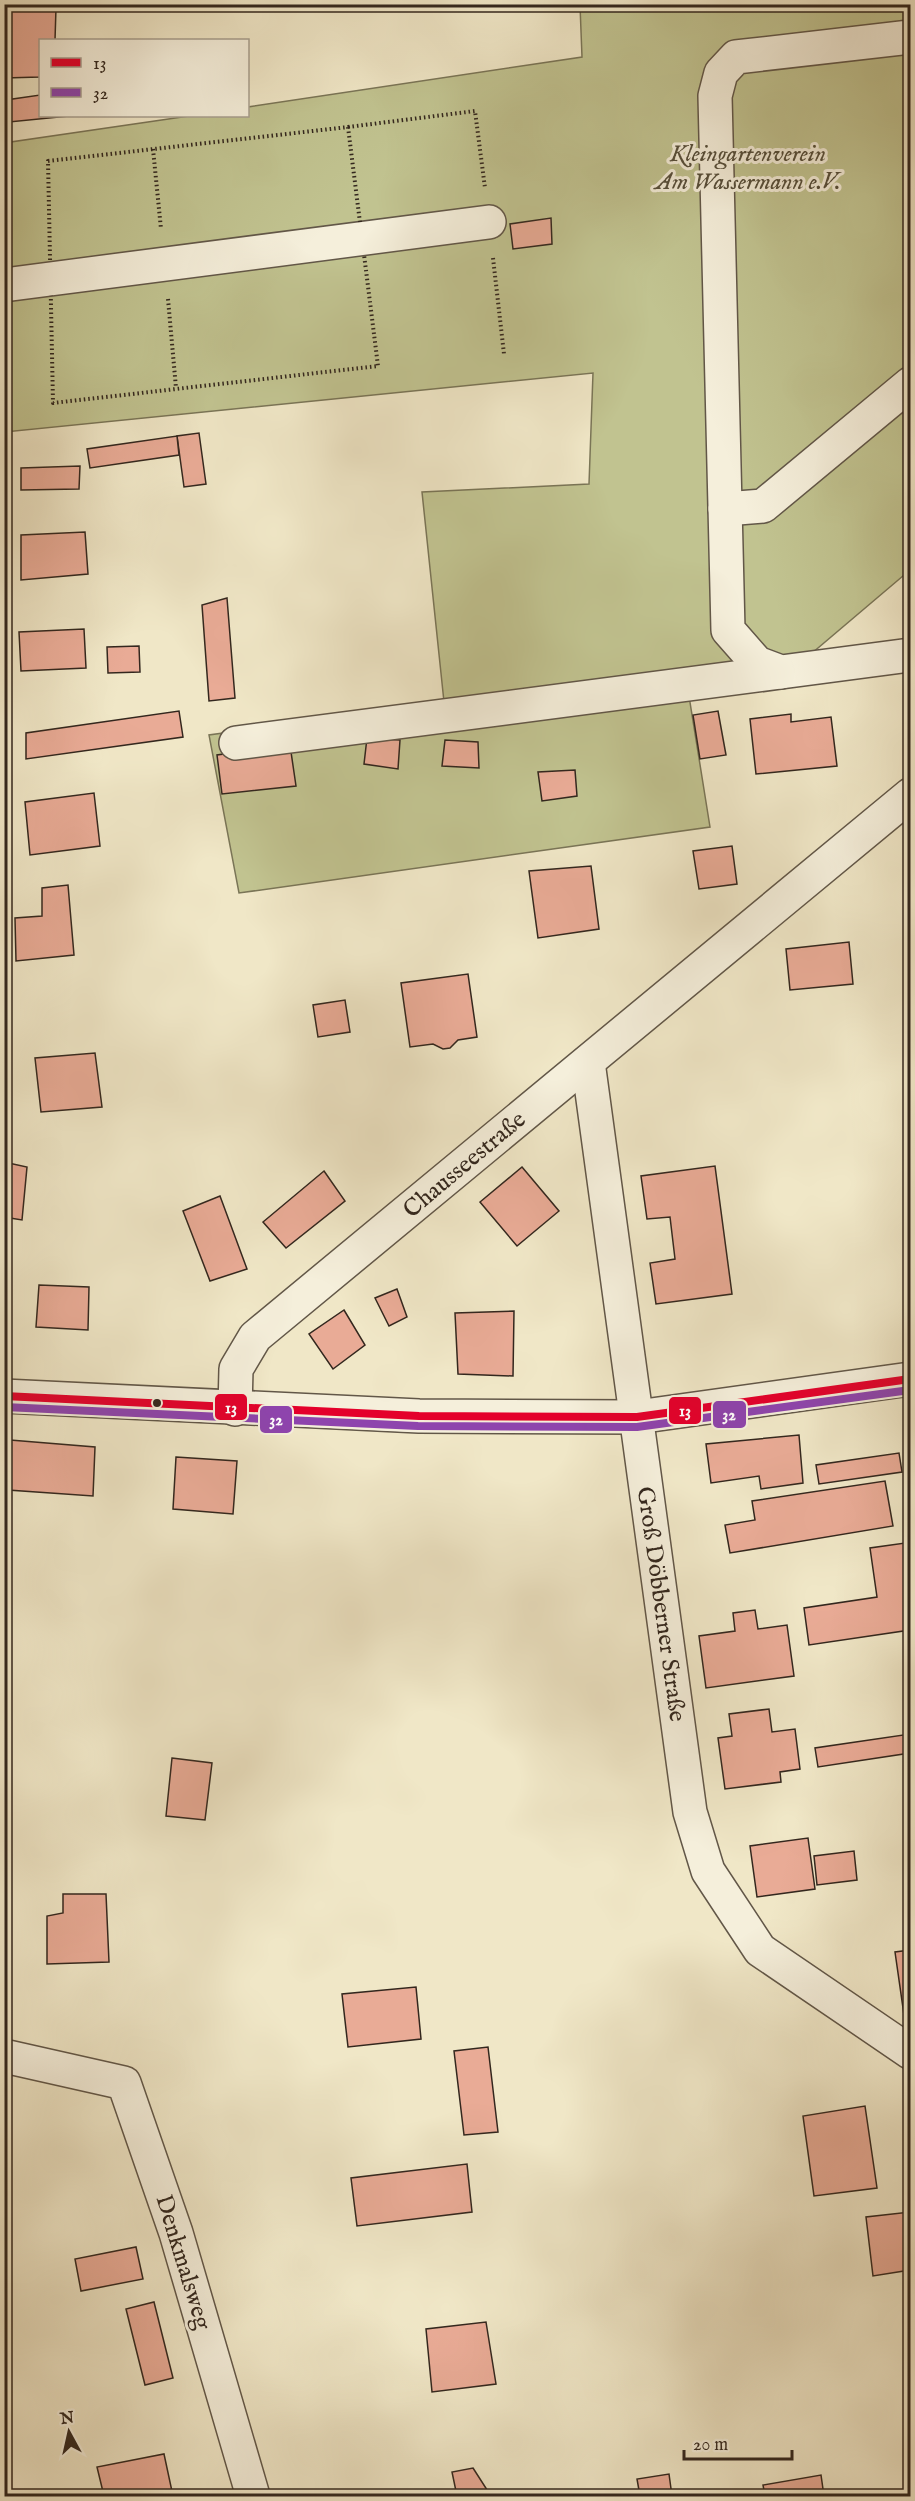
<svg xmlns="http://www.w3.org/2000/svg" width="915" height="2501" viewBox="0 0 915 2501" font-family="'IM FELL English',serif">
	<style>
		.green { fill: #c1c390; stroke: #7a7557; stroke-width: 1.5 }
		.building { fill: #e9ab96; stroke: #33271e; stroke-width: 1.5 }
		.lines { fill: none; stroke-linecap: round; stroke-linejoin: round }
		.minor-casing { stroke: #625748; stroke-width: 36 }
		.path { stroke: #33271e; stroke-width: 4; stroke-dasharray: 1.5 3; stroke-linecap: butt }
		.minor { stroke: #f5efdb; stroke-width: 33 }
		.bus-1-casing { stroke: #f5efdb; stroke-width: 12 }
		.bus-2-casing { stroke: #f5efdb; stroke-width: 12 }
		.bus-1 { stroke: #e4002b; stroke-width: 8 }
		.bus-2 { stroke: #8e44ad; stroke-width: 8 }
		.bus-dot { fill: #33271e; stroke: #f5efdb; stroke-width: 2 }
		.labels { text-anchor: middle; stroke-width: 6; stroke-linejoin: round; paint-order: stroke }
		.park-label { font-size: 24px; font-style: italic; fill: #564e3a; stroke: #f5efdb }
		.street-label { font-size: 24px; fill: #33271e; stroke: #f5efdb }
		.line-badge { stroke: #f5efdb; stroke-width: 2 }
		.badge-label { font-size: 16px; text-anchor: middle; font-weight: bold; fill: #fff }
	</style>
	<rect width="100%" height="100%" fill="#f0e7c7"/>
	<filter id="stains"><feTurbulence type="fractalNoise" baseFrequency=".00333" numOctaves="4"/><feColorMatrix values="0 0 0 0 .2 0 0 0 0 .09 0 0 0 0 .02 0 0 0 .5 -.17"/></filter>
	<radialGradient id="worn" r=".72"><stop offset=".6" stop-color="#630" stop-opacity="0"/><stop offset="1" stop-color="#630" stop-opacity=".3"/></radialGradient>
	<path class="green" d="M580 5H910V570L779 681 689 696 710 827 239 893 209 735 444 702 422 492 589 484 593 373 5 432 4 143 189 116H248V107L582 57Z"/>
	<g class="building">
		<path d="M4 6 56 8 55 40H40V77L4 78Z"/>
		<path d="M40 95V116H69L9 122 6 100Z"/>
		<path d="M551 218 552 244 513 249 510 224Z"/>
		<path d="M199 433 206 484 184 487 177 436Z"/>
		<path d="M177 436 179 455 90 468 87 449Z"/>
		<path d="M80 466 79 489 21 490V468Z"/>
		<path d="M85 532 88 574 21 580V535Z"/>
		<path d="M227 598 235 698 209 701 202 605Z"/>
		<path d="M84 629 86 668 21 671 19 632Z"/>
		<path d="M139 646 140 672 108 673 107 647Z"/>
		<path d="M179 711 183 737 26 759V733Z"/>
		<path d="M718 711 726 755 700 759 693 715Z"/>
		<path d="M791 714V722L831 717 837 766 756 774 750 719Z"/>
		<path d="M367 738 400 740 398 769 364 764Z"/>
		<path d="M445 740 478 742 479 768 442 766Z"/>
		<path d="M290 745 296 786 222 794 217 755Z"/>
		<path d="M575 770 577 796 542 801 538 772Z"/>
		<path d="M94 793 100 846 30 855 25 802Z"/>
		<path d="M732 846 737 884 699 889 693 851Z"/>
		<path d="M591 866 599 929 538 938 529 871Z"/>
		<path d="M68 885 74 955 16 961 15 918 42 916V888Z"/>
		<path d="M849 942 853 984 790 990 786 949Z"/>
		<path d="M468 974 477 1037 458 1040 450 1048 443 1049 433 1044 410 1047 401 983Z"/>
		<path d="M345 1000 350 1032 318 1037 313 1005Z"/>
		<path d="M95 1053 102 1107 41 1112 35 1058Z"/>
		<path d="M4 1162 27 1167 22 1220 4 1217Z"/>
		<path d="M715 1166 732 1294 656 1304 650 1263 675 1259 670 1217 647 1219 641 1176Z"/>
		<path d="M522 1167 559 1211 517 1246 480 1202Z"/>
		<path d="M324 1171 345 1201 286 1248 263 1222Z"/>
		<path d="M220 1196 247 1269 210 1281 183 1211Z"/>
		<path d="M39 1285 89 1287 88 1330 36 1327Z"/>
		<path d="M397 1289 407 1317 389 1326 375 1298Z"/>
		<path d="M344 1310 365 1345 333 1369 309 1334Z"/>
		<path d="M514 1311 513 1376 458 1374 455 1313Z"/>
		<path d="M799 1435 803 1483 761 1489 759 1476 711 1483 706 1444Z"/>
		<path d="M10 1440 95 1447 93 1496 8 1490Z"/>
		<path d="M899 1453 902 1472 819 1484 816 1465Z"/>
		<path d="M176 1457 237 1461 233 1514 173 1509Z"/>
		<path d="M885 1481 893 1526 730 1553 725 1525 755 1520 752 1501Z"/>
		<path d="M905 1543 910 1580V1630L809 1645 804 1608 877 1597 870 1548Z"/>
		<path d="M755 1610 758 1629 787 1625 794 1676 706 1688 699 1636 735 1631 733 1613Z"/>
		<path d="M769 1709 772 1732 795 1729 800 1769 780 1772 781 1782 725 1789 718 1738 732 1736 729 1714Z"/>
		<path d="M910 1734V1753L818 1767 815 1748Z"/>
		<path d="M172 1758 212 1763 205 1820 166 1816Z"/>
		<path d="M808 1838 815 1889 757 1897 750 1846Z"/>
		<path d="M854 1851 857 1880 817 1885 814 1856Z"/>
		<path d="M63 1894H106L109 1962 47 1964V1916L63 1913Z"/>
		<path d="M910 1950V2021L905 2022 895 1952Z"/>
		<path d="M416 1987 421 2039 348 2047 342 1994Z"/>
		<path d="M488 2047 498 2132 464 2135 454 2051Z"/>
		<path d="M865 2106 877 2188 814 2196 803 2116Z"/>
		<path d="M467 2164 472 2212 357 2226 351 2178Z"/>
		<path d="M910 2212V2270L873 2276 866 2217Z"/>
		<path d="M136 2247 143 2279 81 2291 75 2259Z"/>
		<path d="M154 2302 173 2378 145 2385 126 2309Z"/>
		<path d="M486 2322 496 2384 432 2392 426 2329Z"/>
		<path d="M164 2454 173 2496H104L97 2467Z"/>
		<path d="M473 2468 491 2496H457L452 2472Z"/>
		<path d="M669 2474 672 2496H640L637 2479Z"/>
		<path d="M821 2475 824 2496H765L763 2485Z"/>
	</g>
	<g class="lines">
		<defs>
			<g id="minor">
				<path d="M910 37 736 57 721 73 715 96 728 630 757 663 781 672 910 655"/>
				<path d="M4 285 489 222"/>
				<path d="M725 509 763 506 910 384"/>
				<path d="M236 743 781 672"/>
				<path d="M588 1062 690 1812 708 1871 760 1950 910 2052"/>
				<path d="M4 1396 419 1416 637 1417 910 1379"/>
				<path d="M235 1409 236 1369 255 1337 910 795"/>
				<path d="M4 2056 124 2083 176 2233 253 2496"/>
			</g>
		</defs>
		<use href="#minor" class="minor-casing"/>
		<g class="path">
			<path d="M348 127 378 366 53 403 48 161Z"/>
			<path d="M348 127 475 111 485 188"/>
			<path d="M153 149 161 229"/>
			<path d="M493 258 504 354"/>
			<path d="M168 299 176 388"/>
		</g>
		<use href="#minor" class="minor"/>
		<defs>
			<path id="bus-1" d="M4 1396 419 1416 637 1417 910 1379"/>
			<path id="bus-2" d="M4 1407 418 1426 637 1427 910 1390"/>
		</defs>
		<use href="#bus-1" class="bus-1-casing"/>
		<use href="#bus-2" class="bus-2-casing"/>
		<use href="#bus-1" class="bus-1"/>
		<use href="#bus-2" class="bus-2"/>
	</g>
	<circle class="bus-dot" cx="157" cy="1403" r="5"/>
	<g class="labels">
		<g class="park-label">
			<text x="748" y="161">Kleingartenverein<tspan x="748" dy="28">Am Wassermann e.V.</tspan></text>
		</g>
		<g class="street-label">
			<text transform="translate(464 1164) rotate(-40)" y="8">Chausseestraße</text>
			<text transform="translate(662 1604) rotate(82)" y="8">Groß Döbberner Straße</text>
			<text transform="translate(184 2262) rotate(73)" y="8">Denkmalsweg</text>
		</g>
	</g>
	<g class="line-badge">
		<rect x="214" y="1393" width="34" height="28" rx="6" fill="#e4002b"/>
		<rect x="668" y="1396" width="34" height="29" rx="6" fill="#e4002b"/>
		<rect x="712" y="1400" width="35" height="29" rx="6" fill="#8e44ad"/>
		<rect x="259" y="1405" width="34" height="29" rx="6" fill="#8e44ad"/>
	</g>
	<g class="badge-label">
		<text x="231" y="1413">13</text>
		<text x="685" y="1416">13</text>
		<text x="729" y="1420">32</text>
		<text x="276" y="1425">32</text>
	</g>
	<rect width="915" height="2501" fill="none" stroke="#f0e7c7" stroke-width="24"/>
	<rect x="6" y="6" width="903" height="2489" fill="none" stroke="#33271e" stroke-width="3"/>
	<rect x="12" y="12" width="891" height="2477" fill="none" stroke="#33271e" stroke-width="1.5"/>
	<rect x="39" y="39" width="210" height="78" fill="#f5efdb" stroke="#a79f8f" stroke-width="1.5"/>
	<rect x="51" y="58" width="30" height="9" fill="#e4002b" stroke="#a79f8f" stroke-width="1.5"/>
	<text x="93" y="69" font-size="18" fill="#33271e">13</text>
	<rect x="51" y="88" width="30" height="9" fill="#8e44ad" stroke="#a79f8f" stroke-width="1.5"/>
	<text x="93" y="99" font-size="18" fill="#33271e">32</text>
	<g transform="translate(69 2432) rotate(352)" stroke="#f5efdb" stroke-width="4.5" paint-order="stroke">
	<path d="M0-4.5L10 22L0 15L-10 22Z" fill="#33271e"/>
	<text y="-9" font-size="16" font-weight="bold" text-anchor="middle" fill="#33271e">N</text>
	</g>
	<path d="M684 2450v9h108v-9" fill="none" stroke="#33271e" stroke-width="3"/>
	<text x="693" y="2450" font-size="18" fill="#33271e" stroke="#f5efdb" stroke-width="4.5" paint-order="stroke">20 m</text>
	<rect width="100%" height="100%" filter="url(#stains)"/>
	<rect width="100%" height="100%" fill="url(#worn)"/>
</svg>
